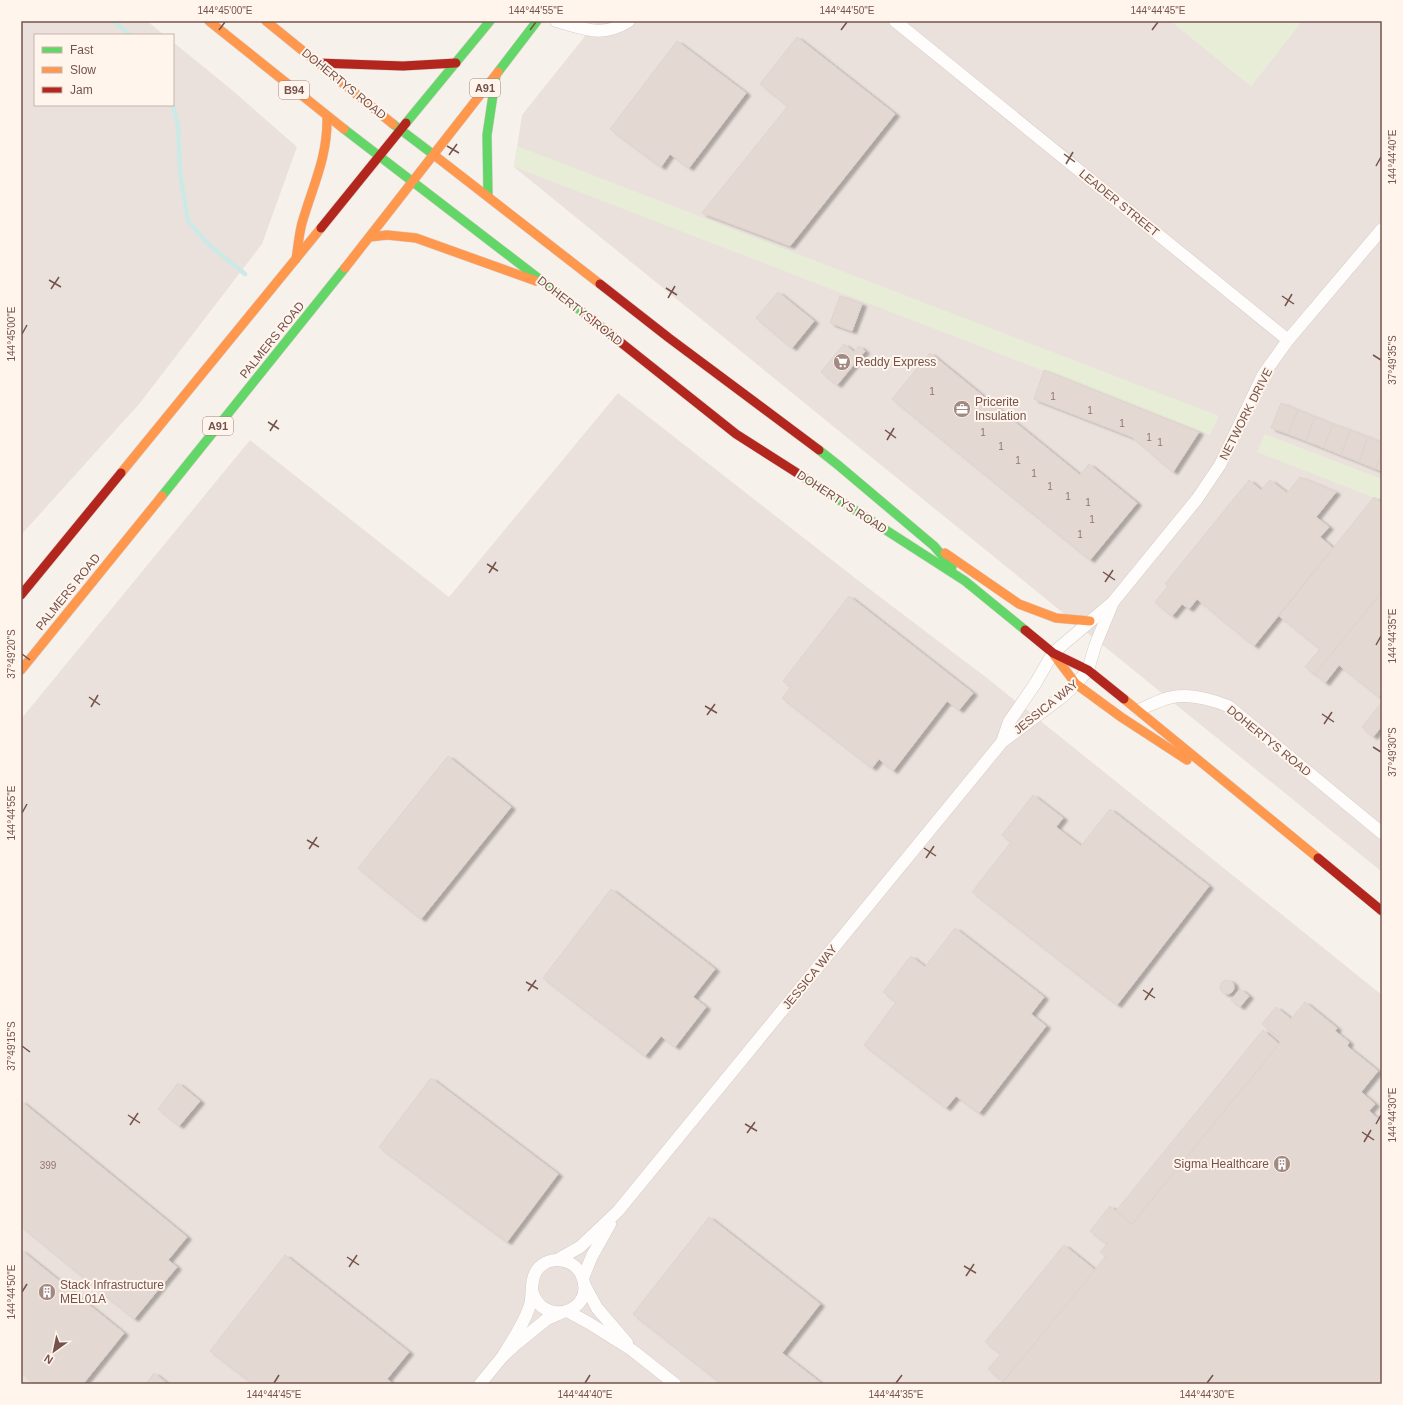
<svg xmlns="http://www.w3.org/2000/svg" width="1403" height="1405" viewBox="0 0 1403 1405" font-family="Arial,sans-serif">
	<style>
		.industrial { fill: #eae1dc }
		.green { fill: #e7edd7 }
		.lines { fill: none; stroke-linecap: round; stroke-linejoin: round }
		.stream { stroke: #cde9e6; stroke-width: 4.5 }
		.building { fill: #e4d8d3; stroke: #e0d3ce; filter: url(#shadow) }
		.street-casing { stroke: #d6ccc8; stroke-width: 13 }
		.fast-casing { stroke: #d8ceca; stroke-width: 10 }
		.slow-casing { stroke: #d8ceca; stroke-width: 10 }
		.jam-casing { stroke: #d8ceca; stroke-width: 10 }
		.street { stroke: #fefdfc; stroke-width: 12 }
		.fast { stroke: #63d668; stroke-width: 9 }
		.slow { stroke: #ff974d; stroke-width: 9 }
		.jam { stroke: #b3261e; stroke-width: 9 }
		.ticks { fill: none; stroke: #75534b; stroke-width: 1.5 }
		.labels { text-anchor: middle; stroke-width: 4; stroke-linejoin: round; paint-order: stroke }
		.number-label { font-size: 10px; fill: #92766f }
		.shield { fill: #fff5ed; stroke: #9e847c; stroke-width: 1 }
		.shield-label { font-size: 11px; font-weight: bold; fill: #75534b }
		.street-label { font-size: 12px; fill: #75534b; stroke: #fff5ed }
		.poi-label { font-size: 12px; fill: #75534b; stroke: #fff5ed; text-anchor: start }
		.neatline { fill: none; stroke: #75534b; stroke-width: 1.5 }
		.ticks-label { font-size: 10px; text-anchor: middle; fill: #75534b }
	</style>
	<defs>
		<filter id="shadow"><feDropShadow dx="4.5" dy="2.5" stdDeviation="1" flood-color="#0004"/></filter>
	</defs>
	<rect width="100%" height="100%" fill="#f7f1ec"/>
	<g class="industrial">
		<path d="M21 21H147L164 35H35V105H173V42L232 90 297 147 262 244 140 403 21 535Z"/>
		<path d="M597 21H1171L1251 86 1302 21H1382V872L514 167 522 115Z"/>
		<path d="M618 393 859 581 987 678 1382 995V1384H21V719L250 440 449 597Z"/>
	</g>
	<g class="green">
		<path d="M1171 21H1302L1251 86Z"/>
		<path d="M517 146 1219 416 1210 435 517 168 514 167Z"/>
		<path d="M1265 434 1382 479V501L1257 452Z"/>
	</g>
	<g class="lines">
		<g class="stream">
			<path d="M113 21 131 35"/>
			<path d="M173 105 178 127 180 173 188 221 209 245 245 274"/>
		</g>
	</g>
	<g class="building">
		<path d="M797 37 895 114 790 246 702 213 788 106 760 84Z"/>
		<path d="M677 41 746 93 689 168 670 154 661 167 610 129Z"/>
		<path d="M778 292 814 321 792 348 756 318Z"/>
		<path d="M840 296 862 304 852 331 830 323Z"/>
		<path d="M844 344 854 352 859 346 865 351 837 385 821 372Z"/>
		<path d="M930 353 1080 475 1089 464 1137 503 1090 560 892 399Z"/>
		<path d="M1044 370 1199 432 1173 472 1132 437 1034 399Z"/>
		<path d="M1281 403 1298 410 1288 434 1271 428Z"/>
		<path d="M1298 410 1315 417 1306 441 1288 434Z"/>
		<path d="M1315 417 1333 424 1324 448 1306 441Z"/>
		<path d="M1333 424 1350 430 1341 455 1324 448Z"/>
		<path d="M1350 430 1368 437 1359 462 1341 455Z"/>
		<path d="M1368 437 1382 443V453L1376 469 1359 462Z"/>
		<path d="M1382 453V471L1376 469Z"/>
		<path d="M1300 477 1336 492 1316 517 1329 527 1320 537 1333 548 1254 646 1197 599 1189 609 1182 604 1172 616 1155 602 1168 586 1165 584 1249 480 1261 490 1270 480 1287 493Z"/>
		<path d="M1374 497 1382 503V592L1315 674 1305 667 1320 649 1279 616Z"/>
		<path d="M1382 592V693L1379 697 1339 665 1325 683 1315 674Z"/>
		<path d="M849 596 973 693 959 710 947 701 893 771 879 759 872 768 782 698 791 687 783 681Z"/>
		<path d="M1382 702V726L1373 737 1362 727Z"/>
		<path d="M448 756 511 807 421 919 358 868Z"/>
		<path d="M1033 795 1063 818 1056 827 1081 846 1110 809 1209 886 1117 1005 972 892 1011 842 1002 835Z"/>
		<path d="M611 889 715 969 693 997 706 1007 675 1047 661 1036 645 1056 543 978Z"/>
		<path d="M955 928 1044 997 1031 1014 1046 1026 979 1113 956 1096 946 1108 864 1045 896 1002 883 992 911 956 925 967Z"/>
		<circle cx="1227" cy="987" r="7"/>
		<path d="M1240 989 1249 996 1240 1007 1231 1000Z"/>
		<path d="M1305 1002 1337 1028 1335 1031 1349 1042 1347 1046 1378 1071 1361 1092 1375 1104 1369 1111 1382 1122V1384H1006L1003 1382 1106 1256 1100 1252 1107 1244 1090 1231 1110 1206 1132 1224 1282 1040 1262 1024 1276 1007 1291 1019Z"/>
		<path d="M1263 1030 1279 1044 1132 1224 1116 1211Z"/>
		<path d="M431 1078 558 1174 507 1242 379 1147Z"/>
		<path d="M178 1083 200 1101 179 1126 158 1109Z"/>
		<path d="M21 1101 187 1237 168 1260 177 1267 134 1319 21 1226Z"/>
		<path d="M709 1217 820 1304 782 1353 822 1384H722L633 1314Z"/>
		<path d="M1064 1245 1095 1270 1003 1382 988 1369 1001 1354 985 1342Z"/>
		<path d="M21 1250 124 1333 83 1384H35L21 1372Z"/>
		<path d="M285 1255 409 1352 387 1379 393 1384H253L210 1351Z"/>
		<path d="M154 1373 168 1384H146Z"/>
	</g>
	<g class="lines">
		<defs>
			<g id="street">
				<path d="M556 21C585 29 602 38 629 21"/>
				<path d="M895 21 1288 340"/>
				<path d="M1139 710C1153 704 1167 696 1182 696 1194 695 1216 701 1228 706L1382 833"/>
				<path d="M1002 742 1009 722 1035 684 1053 653 1113 602 1197 499 1220 465 1263 375 1288 340 1382 229"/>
				<path d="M557 1260 580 1247 618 1211 1002 742 1062 697 1076 684 1088 670 1095 646 1113 602"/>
				<path d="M583 1278 592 1256 610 1224"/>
				<path d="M584 1284 597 1308 627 1343"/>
				<path d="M567 1311 589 1323 632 1350 675 1384"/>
				<path d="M503 1356C512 1340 523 1326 529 1308 534 1296 529 1281 537 1270 550 1253 577 1259 583 1279 594 1312 543 1328 532 1291"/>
				<path d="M480 1384 503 1356 516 1344 547 1319 561 1313"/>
			</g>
			<g id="fast">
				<path d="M498 72 537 21"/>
				<path d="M406 123 490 21"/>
				<path d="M393 124 434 155"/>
				<path d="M344 129 413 182"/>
				<path d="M413 182 585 314"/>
				<path d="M488 196 487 135 496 75"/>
				<path d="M819 450 838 465 934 546 952 567"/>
				<path d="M805 478 965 581 1025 630"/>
				<path d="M162 496 345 268"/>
			</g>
			<g id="slow">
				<path d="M209 21 344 129"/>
				<path d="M266 21 393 124"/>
				<path d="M434 155 600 284"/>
				<path d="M370 237 387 235 416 238 536 281"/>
				<path d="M296 259C298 247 299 234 302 223 313 185 328 157 327 116"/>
				<path d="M345 268 498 72"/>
				<path d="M121 473 321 228"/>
				<path d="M945 553 1019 604 1056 618 1090 621"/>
				<path d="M1054 655 1076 684 1121 717 1187 760"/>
				<path d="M21 670 162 496"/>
				<path d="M1124 699 1318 858"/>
			</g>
			<g id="jam">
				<path d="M318 63 403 66 456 63"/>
				<path d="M321 228 406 123"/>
				<path d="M600 284 669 338 819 450"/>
				<path d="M585 314 736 434 805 478"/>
				<path d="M21 595 121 473"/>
				<path d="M1025 630 1053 653 1088 670 1124 699"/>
				<path d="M1318 858 1382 911"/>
			</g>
		</defs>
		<use href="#street" class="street-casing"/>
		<use href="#fast" class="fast-casing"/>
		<use href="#slow" class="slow-casing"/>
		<use href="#jam" class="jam-casing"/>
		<use href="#street" class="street"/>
		<use href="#fast" class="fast"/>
		<use href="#slow" class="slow"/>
		<use href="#jam" class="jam"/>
	</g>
	<path class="ticks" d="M219 30 225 22M530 30 536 22M841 30 847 22M1152 30 1158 22M447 146 459 153M1064 154 1075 162M449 155 457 144M1066 164 1073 152M1376 166 1381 157M49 280 61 287M666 288 677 295M51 289 59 277M1282 296 1294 304M668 298 675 286M1285 306 1292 294M22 334 27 325M1373 355 1381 360M268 422 279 429M885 430 896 438M270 431 277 420M887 440 894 428M487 564 498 571M1103 572 1115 580M489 573 496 562M1105 582 1113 570M1376 645 1381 636M22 654 30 660M89 697 100 705M705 706 717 713M91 707 98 695M1322 714 1334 722M707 715 715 704M1324 724 1332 712M1373 747 1381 752M22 813 27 804M307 840 319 847M924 848 936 856M309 849 317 837M926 858 934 846M526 982 538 989M1143 990 1155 998M528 991 536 980M1145 1000 1153 988M22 1046 30 1052M128 1115 140 1123M745 1124 757 1131M1376 1124 1381 1115M130 1125 138 1113M1362 1132 1374 1140M747 1133 755 1122M1364 1142 1371 1130M347 1257 359 1265M964 1266 976 1273M349 1267 357 1255M966 1276 974 1264M22 1292 27 1284M274 1383 279 1375M585 1383 590 1375M896 1383 902 1375M1207 1383 1213 1375"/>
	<defs>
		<symbol id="supermarket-disc" viewBox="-11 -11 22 22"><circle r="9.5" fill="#a28a83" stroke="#fff5ed"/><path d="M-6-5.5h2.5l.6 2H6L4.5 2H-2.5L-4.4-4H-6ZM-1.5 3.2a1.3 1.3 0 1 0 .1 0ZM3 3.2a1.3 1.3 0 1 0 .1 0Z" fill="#fff"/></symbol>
		<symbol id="office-disc" viewBox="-11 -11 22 22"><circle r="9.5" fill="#a28a83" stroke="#fff5ed"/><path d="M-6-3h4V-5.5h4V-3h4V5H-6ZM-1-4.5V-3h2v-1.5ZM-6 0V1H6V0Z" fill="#fff"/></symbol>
		<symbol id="building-disc" viewBox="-11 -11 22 22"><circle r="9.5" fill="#a28a83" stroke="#fff5ed"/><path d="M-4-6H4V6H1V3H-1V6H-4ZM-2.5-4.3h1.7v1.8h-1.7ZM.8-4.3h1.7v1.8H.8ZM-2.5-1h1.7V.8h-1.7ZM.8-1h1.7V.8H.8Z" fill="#fff"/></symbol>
	</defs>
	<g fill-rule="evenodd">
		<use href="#supermarket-disc" x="832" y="352" width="20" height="20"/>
		<use href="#office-disc" x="952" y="399" width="20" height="20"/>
		<use href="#building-disc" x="1272" y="1154" width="20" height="20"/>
		<use href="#building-disc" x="37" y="1282" width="20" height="20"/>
	</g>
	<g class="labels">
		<g class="number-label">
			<text x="932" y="395">1</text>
			<text x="1053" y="400">1</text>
			<text x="1090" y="414">1</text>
			<text x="1122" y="427">1</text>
			<text x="983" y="436">1</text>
			<text x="1149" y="441">1</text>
			<text x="1160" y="446">1</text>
			<text x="1001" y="450">1</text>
			<text x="1018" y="464">1</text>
			<text x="1034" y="477">1</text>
			<text x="1050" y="490">1</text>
			<text x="1068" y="500">1</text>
			<text x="1088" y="506">1</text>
			<text x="1092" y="523">1</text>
			<text x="1080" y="538">1</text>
			<text x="48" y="1169">399</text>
		</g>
		<g class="shield">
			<rect x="470" y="79" width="30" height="18" rx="3"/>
			<rect x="279" y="81" width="30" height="18" rx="3"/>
			<rect x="203" y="417" width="30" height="18" rx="3"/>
		</g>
		<g class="shield-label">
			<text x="485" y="92">A91</text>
			<text x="294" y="94">B94</text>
			<text x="218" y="430">A91</text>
		</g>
		<g class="street-label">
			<text transform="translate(344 84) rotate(39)" y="4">DOHERTYS ROAD</text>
			<text transform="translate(1119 203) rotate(39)" y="4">LEADER STREET</text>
			<text transform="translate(580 311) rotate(38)" y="4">DOHERTYS ROAD</text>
			<text transform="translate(272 340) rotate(-51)" y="4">PALMERS ROAD</text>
			<text transform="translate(1246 414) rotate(-63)" y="4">NETWORK DRIVE</text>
			<text transform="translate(842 502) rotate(33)" y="4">DOHERTYS ROAD</text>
			<text transform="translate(68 592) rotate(-51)" y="4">PALMERS ROAD</text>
			<text transform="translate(1046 707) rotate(-39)" y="4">JESSICA WAY</text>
			<text transform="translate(1269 741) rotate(39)" y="4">DOHERTYS ROAD</text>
			<text transform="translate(810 977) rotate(-51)" y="4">JESSICA WAY</text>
		</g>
		<g class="poi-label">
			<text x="855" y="366">Reddy Express</text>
			<text x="975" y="406">Pricerite<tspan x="975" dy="14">Insulation</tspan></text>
			<text x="1269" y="1168" text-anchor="end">Sigma Healthcare</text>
			<text x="60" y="1289">Stack Infrastructure<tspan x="60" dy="14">MEL01A</tspan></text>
		</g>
	</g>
	<rect width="1403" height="1405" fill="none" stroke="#fff5ed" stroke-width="44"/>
	<rect x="34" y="34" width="140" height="72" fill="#fff5ed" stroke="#c8b4ac"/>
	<rect x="42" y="47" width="20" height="6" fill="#63d668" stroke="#c8b4ac"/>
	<text x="70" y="54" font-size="12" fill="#75534b">Fast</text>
	<rect x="42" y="67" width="20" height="6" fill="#ff974d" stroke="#c8b4ac"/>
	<text x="70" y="74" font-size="12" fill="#75534b">Slow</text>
	<rect x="42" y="87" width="20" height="6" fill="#b3261e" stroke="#c8b4ac"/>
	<text x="70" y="94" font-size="12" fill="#75534b">Jam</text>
	<g transform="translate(54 1351) rotate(213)" stroke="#fff5ed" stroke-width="3" paint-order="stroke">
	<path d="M0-3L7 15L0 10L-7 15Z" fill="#75534b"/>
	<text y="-6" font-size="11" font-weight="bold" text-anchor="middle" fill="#75534b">N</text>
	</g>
	<rect x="22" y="22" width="1359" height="1361" class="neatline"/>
	<g class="ticks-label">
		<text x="225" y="14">144°45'00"E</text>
		<text x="536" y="14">144°44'55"E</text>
		<text x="847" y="14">144°44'50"E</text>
		<text x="1158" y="14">144°44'45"E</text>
		<text transform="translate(1392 157) rotate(-90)" y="4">144°44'40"E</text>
		<text transform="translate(11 334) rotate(-90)" y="4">144°45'00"E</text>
		<text transform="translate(1392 360) rotate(-90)" y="4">37°49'35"S</text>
		<text transform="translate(1392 636) rotate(-90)" y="4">144°44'35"E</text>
		<text transform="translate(11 654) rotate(-90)" y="4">37°49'20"S</text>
		<text transform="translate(1392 752) rotate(-90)" y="4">37°49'30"S</text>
		<text transform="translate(11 813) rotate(-90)" y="4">144°44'55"E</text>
		<text transform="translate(11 1046) rotate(-90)" y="4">37°49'15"S</text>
		<text transform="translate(1392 1115) rotate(-90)" y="4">144°44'30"E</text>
		<text transform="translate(11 1292) rotate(-90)" y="4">144°44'50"E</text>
		<text x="274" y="1398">144°44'45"E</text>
		<text x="585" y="1398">144°44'40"E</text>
		<text x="896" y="1398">144°44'35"E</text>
		<text x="1207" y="1398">144°44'30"E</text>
	</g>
</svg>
